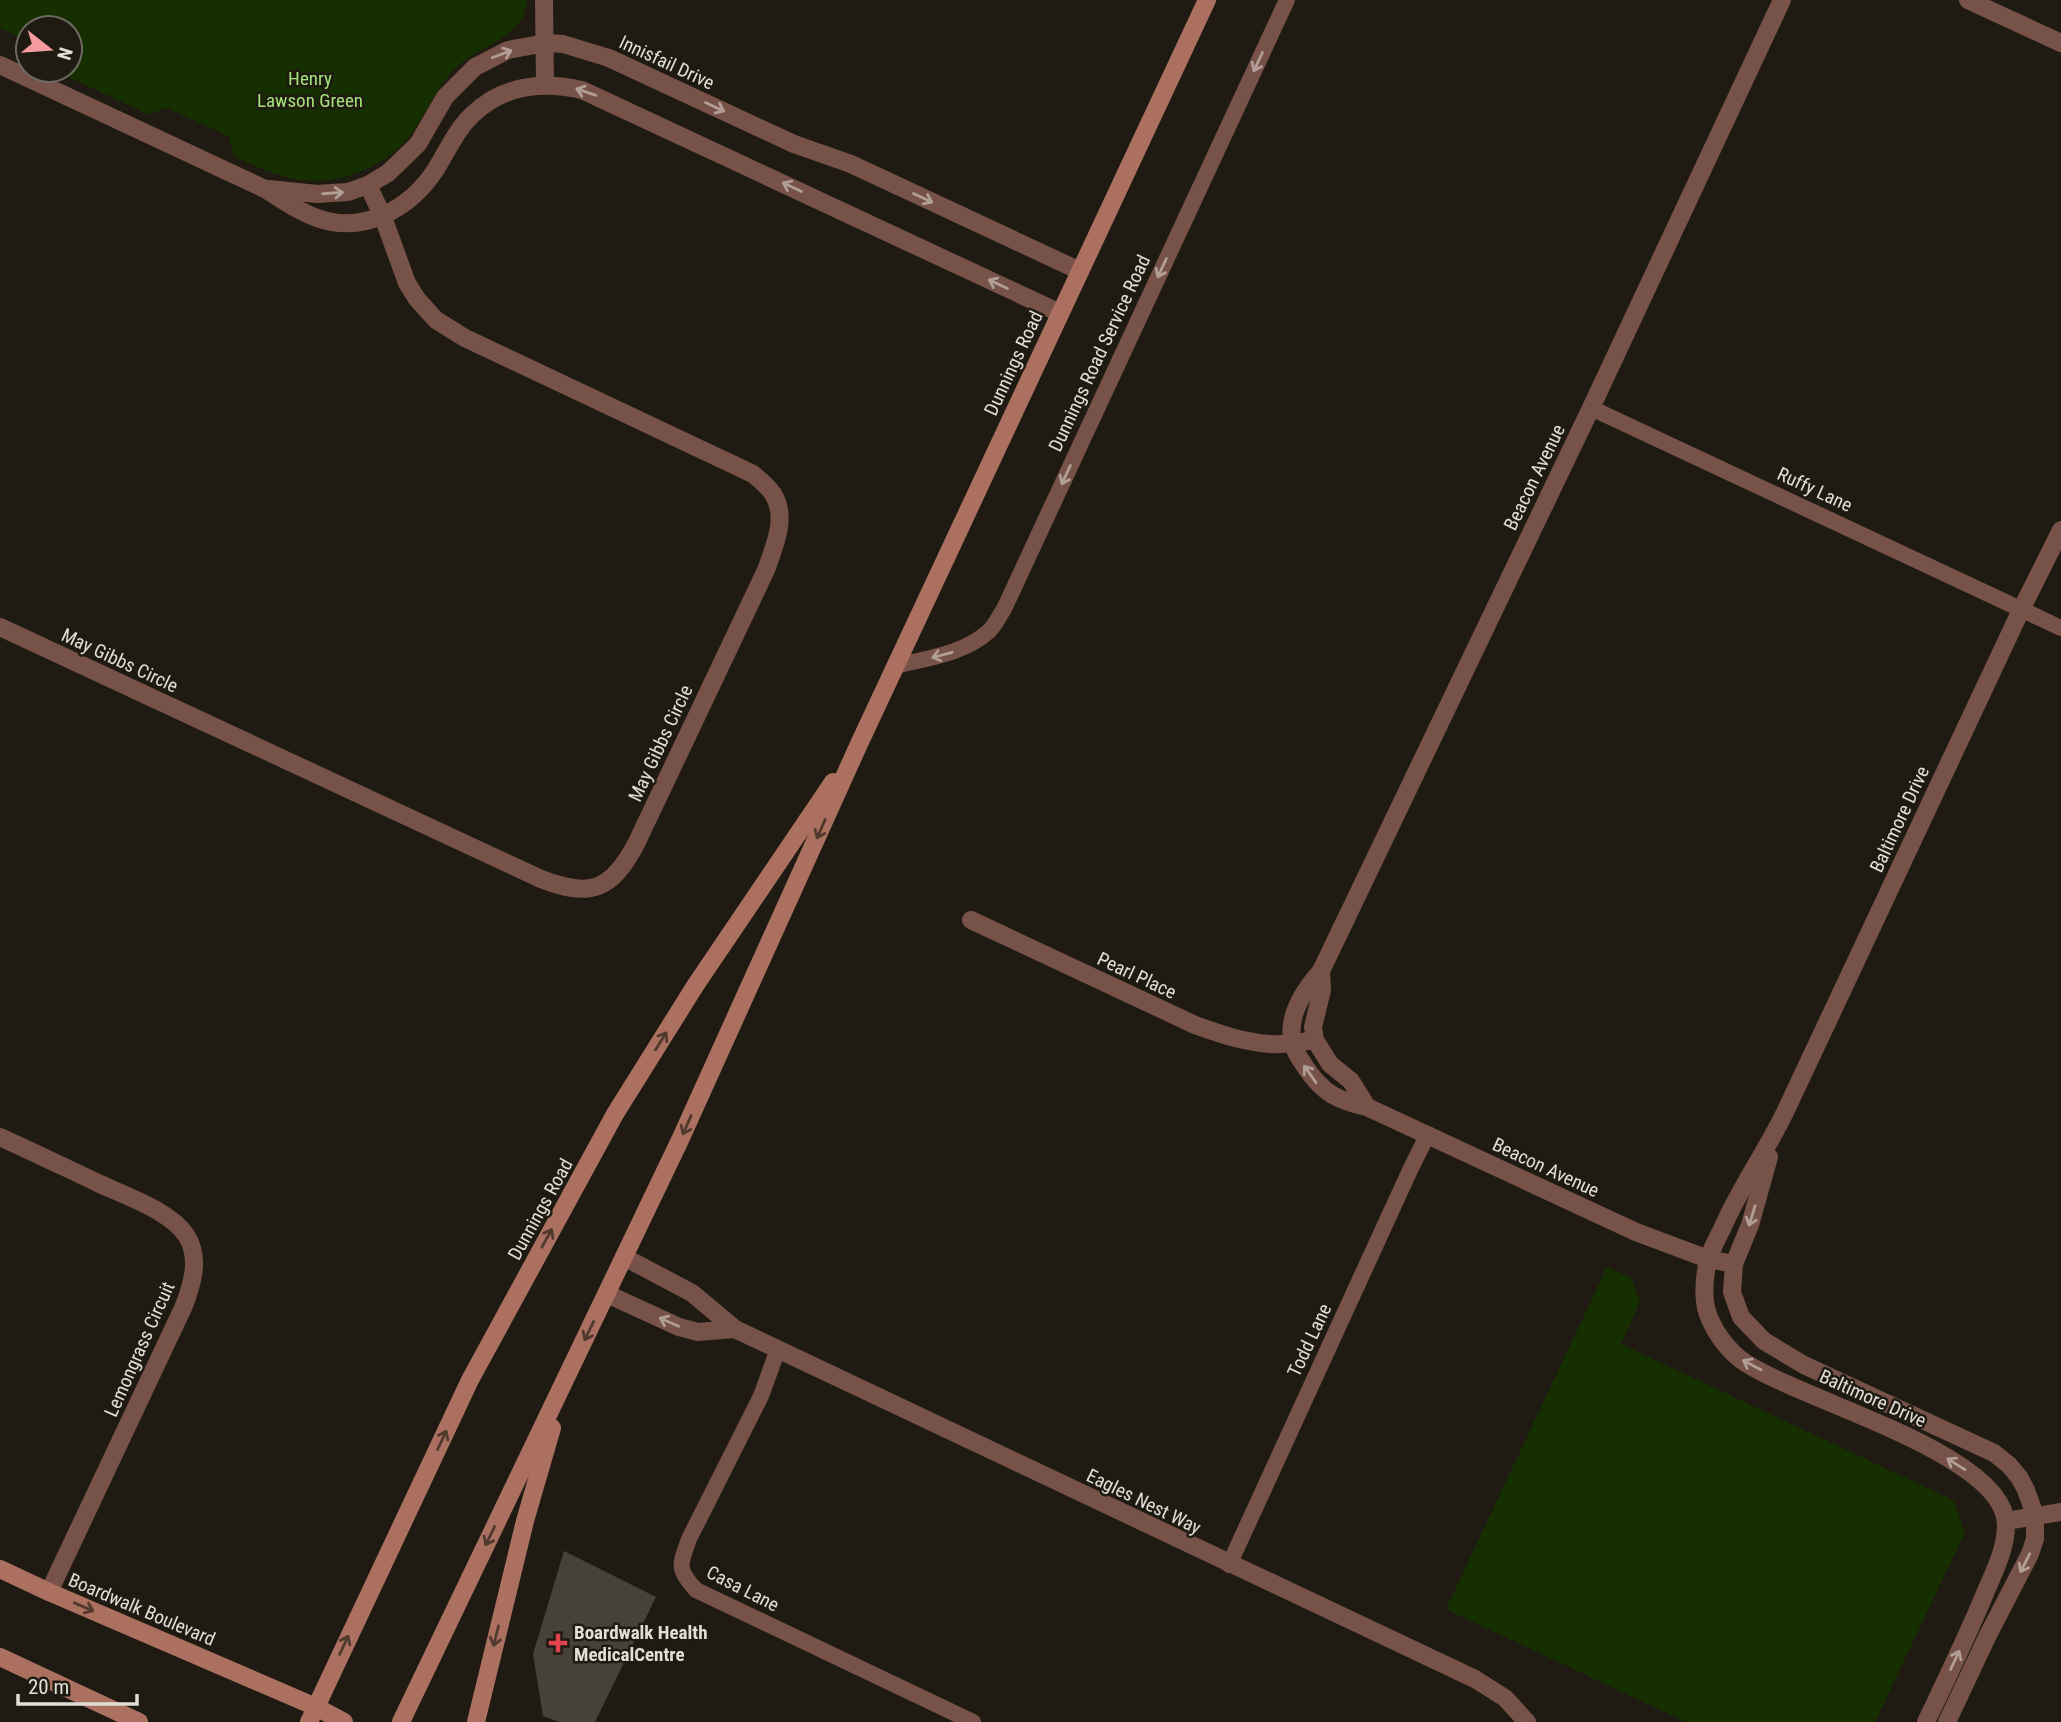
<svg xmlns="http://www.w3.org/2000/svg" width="2061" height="1722" viewBox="0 0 2061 1722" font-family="'Roboto Condensed',sans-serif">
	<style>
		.green { fill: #162f00 }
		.building { fill: #474238 }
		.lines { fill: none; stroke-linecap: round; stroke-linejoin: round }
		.lane { stroke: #775248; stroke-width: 16 }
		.street { stroke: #775248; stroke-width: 18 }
		.secondary { stroke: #ab7060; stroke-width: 18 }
		.oneway { stroke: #b19f97 }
		.oneway2 { stroke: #50392d }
		.health-dot { fill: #e0444e; stroke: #1f1b12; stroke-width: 2.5 }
		.labels { text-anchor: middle; stroke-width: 5; stroke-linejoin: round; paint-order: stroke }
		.street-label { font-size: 19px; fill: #e1ded8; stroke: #1f1b12 }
		.park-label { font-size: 19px; fill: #a4e078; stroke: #1f1b12 }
		.poi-label { font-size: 19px; font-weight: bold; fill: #e1ded8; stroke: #1f1b12; text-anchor: start }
	</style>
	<rect width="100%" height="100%" fill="#1f1b12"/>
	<g class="green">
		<path d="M0 0H527C524 39 483 43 458 66 437 85 428 110 413 132 387 167 339 187 295 179 275 175 254 165 235 157L228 136 167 108 148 114 53 70H70V28H28V58L26 57 16 35 0 28Z"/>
		<path d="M1607 1267 1631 1278 1640 1302 1621 1344 1953 1500 1965 1532 1875 1722H1686L1446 1609Z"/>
	</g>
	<path class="building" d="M564 1551 656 1597 595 1722H559L543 1716 533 1654Z"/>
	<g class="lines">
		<g class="lane">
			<path d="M1591 408 2061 628"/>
			<path d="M896 666C927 658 963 654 988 632 995 626 999 616 1004 609L1287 0"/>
			<path d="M778 1349 761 1396 689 1539C680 1565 676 1568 696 1590L973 1722"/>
			<path d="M1229 1565 1411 1168 1428 1134"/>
		</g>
		<g class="street">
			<path d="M544 0 545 84"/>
			<path d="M1968 0 2061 43"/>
			<path d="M0 65 265 189C282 200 298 211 317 218 364 235 411 208 436 169 448 150 456 130 472 115 503 85 541 81 582 90L1060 313"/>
			<path d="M269 189 317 194 348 192 368 185 388 173 418 144 445 97 475 67 508 50 546 43 563 44 609 58 794 144 851 164 1080 271"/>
			<path d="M0 627 541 879C590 898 611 891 636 844L766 570C774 547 788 517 773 494 768 486 760 480 753 474L465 338 436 320 417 299 407 283 383 217 368 185"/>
			<path d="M971 920 1195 1025C1220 1034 1243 1042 1270 1044 1285 1045 1300 1042 1315 1040"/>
			<path d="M1321 971 1322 990 1313 1027 1315 1040 1330 1064 1351 1081 1367 1107"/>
			<path d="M0 1137C33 1152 66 1168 98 1183 125 1196 169 1210 186 1235 201 1257 192 1286 183 1308L49 1592"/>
			<path d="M1769 1157 1750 1225 1734 1264 1732 1292 1741 1317 1764 1341 1804 1365 1994 1453 2009 1465 2019 1477 2026 1490 2035 1515V1539L2030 1554 1988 1635 1947 1722"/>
			<path d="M624 1257 692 1293 735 1329 1475 1679 1505 1698 1527 1722"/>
			<path d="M1734 1264 1708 1259 1636 1232 1367 1107C1338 1101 1323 1093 1306 1068 1301 1060 1295 1053 1293 1044 1286 1017 1304 990 1321 971L1591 408 1782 0"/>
			<path d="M607 1294 679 1327 698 1332 735 1329"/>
			<path d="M2006 1521 2061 1512"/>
			<path d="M1926 1722C1947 1678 1968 1635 1986 1591 1995 1570 2006 1548 2006 1525 2006 1452 1793 1399 1740 1359 1725 1347 1711 1327 1706 1308 1703 1294 1705 1274 1708 1260 1711 1250 1717 1239 1722 1229 1740 1187 1768 1149 1787 1108 1865 942 1943 776 2021 610L2061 530"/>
		</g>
		<g class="secondary">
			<path d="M0 1569 49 1592 316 1707 344 1722"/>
			<path d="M0 1657 139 1722"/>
			<path d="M309 1722 470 1380 615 1114 695 986 833 782"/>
			<path d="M401 1722 680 1140 859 744 1207 0"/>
			<path d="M476 1722 525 1521 552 1428"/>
		</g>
	</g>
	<defs><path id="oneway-shaft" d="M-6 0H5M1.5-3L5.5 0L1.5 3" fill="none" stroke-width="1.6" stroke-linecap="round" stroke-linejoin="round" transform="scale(1.75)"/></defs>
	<g class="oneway">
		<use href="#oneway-shaft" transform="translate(502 54) rotate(-21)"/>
		<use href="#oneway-shaft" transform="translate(1258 62) rotate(115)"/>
		<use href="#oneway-shaft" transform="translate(586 92) rotate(-161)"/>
		<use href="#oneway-shaft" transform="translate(715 107) rotate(25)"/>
		<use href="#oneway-shaft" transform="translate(792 187) rotate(-155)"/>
		<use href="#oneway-shaft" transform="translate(333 193) rotate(-4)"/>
		<use href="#oneway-shaft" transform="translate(923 198) rotate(25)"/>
		<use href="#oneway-shaft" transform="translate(1162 268) rotate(115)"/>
		<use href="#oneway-shaft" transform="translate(998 284) rotate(-155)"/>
		<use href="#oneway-shaft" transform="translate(1066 475) rotate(115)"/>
		<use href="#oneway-shaft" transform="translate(942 655) rotate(165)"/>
		<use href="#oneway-shaft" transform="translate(1310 1074) rotate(-125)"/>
		<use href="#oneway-shaft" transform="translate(1752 1216) rotate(107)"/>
		<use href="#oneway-shaft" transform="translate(669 1322) rotate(-156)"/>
		<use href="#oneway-shaft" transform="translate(1752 1365) rotate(-152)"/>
		<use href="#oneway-shaft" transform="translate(1956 1464) rotate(-148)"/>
		<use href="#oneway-shaft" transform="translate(2025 1563) rotate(117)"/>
		<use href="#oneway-shaft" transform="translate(1955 1660) rotate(-65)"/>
	</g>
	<g class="oneway2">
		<use href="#oneway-shaft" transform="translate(821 829) rotate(114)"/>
		<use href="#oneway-shaft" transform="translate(661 1041) rotate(-58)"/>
		<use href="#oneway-shaft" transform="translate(687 1125) rotate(114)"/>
		<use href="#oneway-shaft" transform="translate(547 1238) rotate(-61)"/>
		<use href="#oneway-shaft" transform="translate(589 1331) rotate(116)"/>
		<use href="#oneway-shaft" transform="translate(442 1440) rotate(-65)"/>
		<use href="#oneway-shaft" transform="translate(490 1536) rotate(116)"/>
		<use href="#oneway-shaft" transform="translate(84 1607) rotate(23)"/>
		<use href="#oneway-shaft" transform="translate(496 1636) rotate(104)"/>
		<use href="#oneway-shaft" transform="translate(344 1645) rotate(-65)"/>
	</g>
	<path class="health-dot" d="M554.5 1632.5h7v7h7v7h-7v7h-7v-7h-7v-7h7z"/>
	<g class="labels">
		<g class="street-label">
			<text transform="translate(667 62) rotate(25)" y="7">Innisfail Drive</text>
			<text transform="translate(1099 353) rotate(-65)" y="7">Dunnings Road Service Road</text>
			<text transform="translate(1013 363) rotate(-65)" y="7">Dunnings Road</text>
			<text transform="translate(1534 477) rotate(-64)" y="7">Beacon Avenue</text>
			<text transform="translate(1815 489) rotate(25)" y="7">Ruffy Lane</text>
			<text transform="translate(120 660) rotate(25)" y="7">May Gibbs Circle</text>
			<text transform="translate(660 743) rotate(-65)" y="7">May Gibbs Circle</text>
			<text transform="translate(1899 819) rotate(-65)" y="7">Baltimore Drive</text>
			<text transform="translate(1137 975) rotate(25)" y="7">Pearl Place</text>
			<text transform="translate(1546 1167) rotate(25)" y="7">Beacon Avenue</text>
			<text transform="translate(540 1209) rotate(-61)" y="7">Dunnings Road</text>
			<text transform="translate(1309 1340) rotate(-65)" y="7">Todd Lane</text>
			<text transform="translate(139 1349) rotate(-66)" y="7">Lemongrass Circuit</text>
			<text transform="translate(1873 1398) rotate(24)" y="7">Baltimore Drive</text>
			<text transform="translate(1144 1501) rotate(26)" y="7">Eagles Nest Way</text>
			<text transform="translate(743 1588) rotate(27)" y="7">Casa Lane</text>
			<text transform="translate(142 1609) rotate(23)" y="7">Boardwalk Boulevard</text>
		</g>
		<g class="park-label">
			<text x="310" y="85">Henry<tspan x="310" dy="22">Lawson Green</tspan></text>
		</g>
		<g class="poi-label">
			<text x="574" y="1639">Boardwalk Health<tspan x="574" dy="22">MedicalCentre</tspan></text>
		</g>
	</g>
	<g transform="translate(49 49) rotate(107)"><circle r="33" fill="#1f1b12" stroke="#6d6961" stroke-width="2"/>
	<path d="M0-5L12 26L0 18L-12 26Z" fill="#f59b9e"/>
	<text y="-10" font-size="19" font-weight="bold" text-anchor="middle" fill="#e1ded8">N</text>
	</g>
	<path d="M18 1694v10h119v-10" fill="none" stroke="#e1ded8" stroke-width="3.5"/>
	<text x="28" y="1694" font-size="21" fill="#e1ded8" stroke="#1f1b12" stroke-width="5" paint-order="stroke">20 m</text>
</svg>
